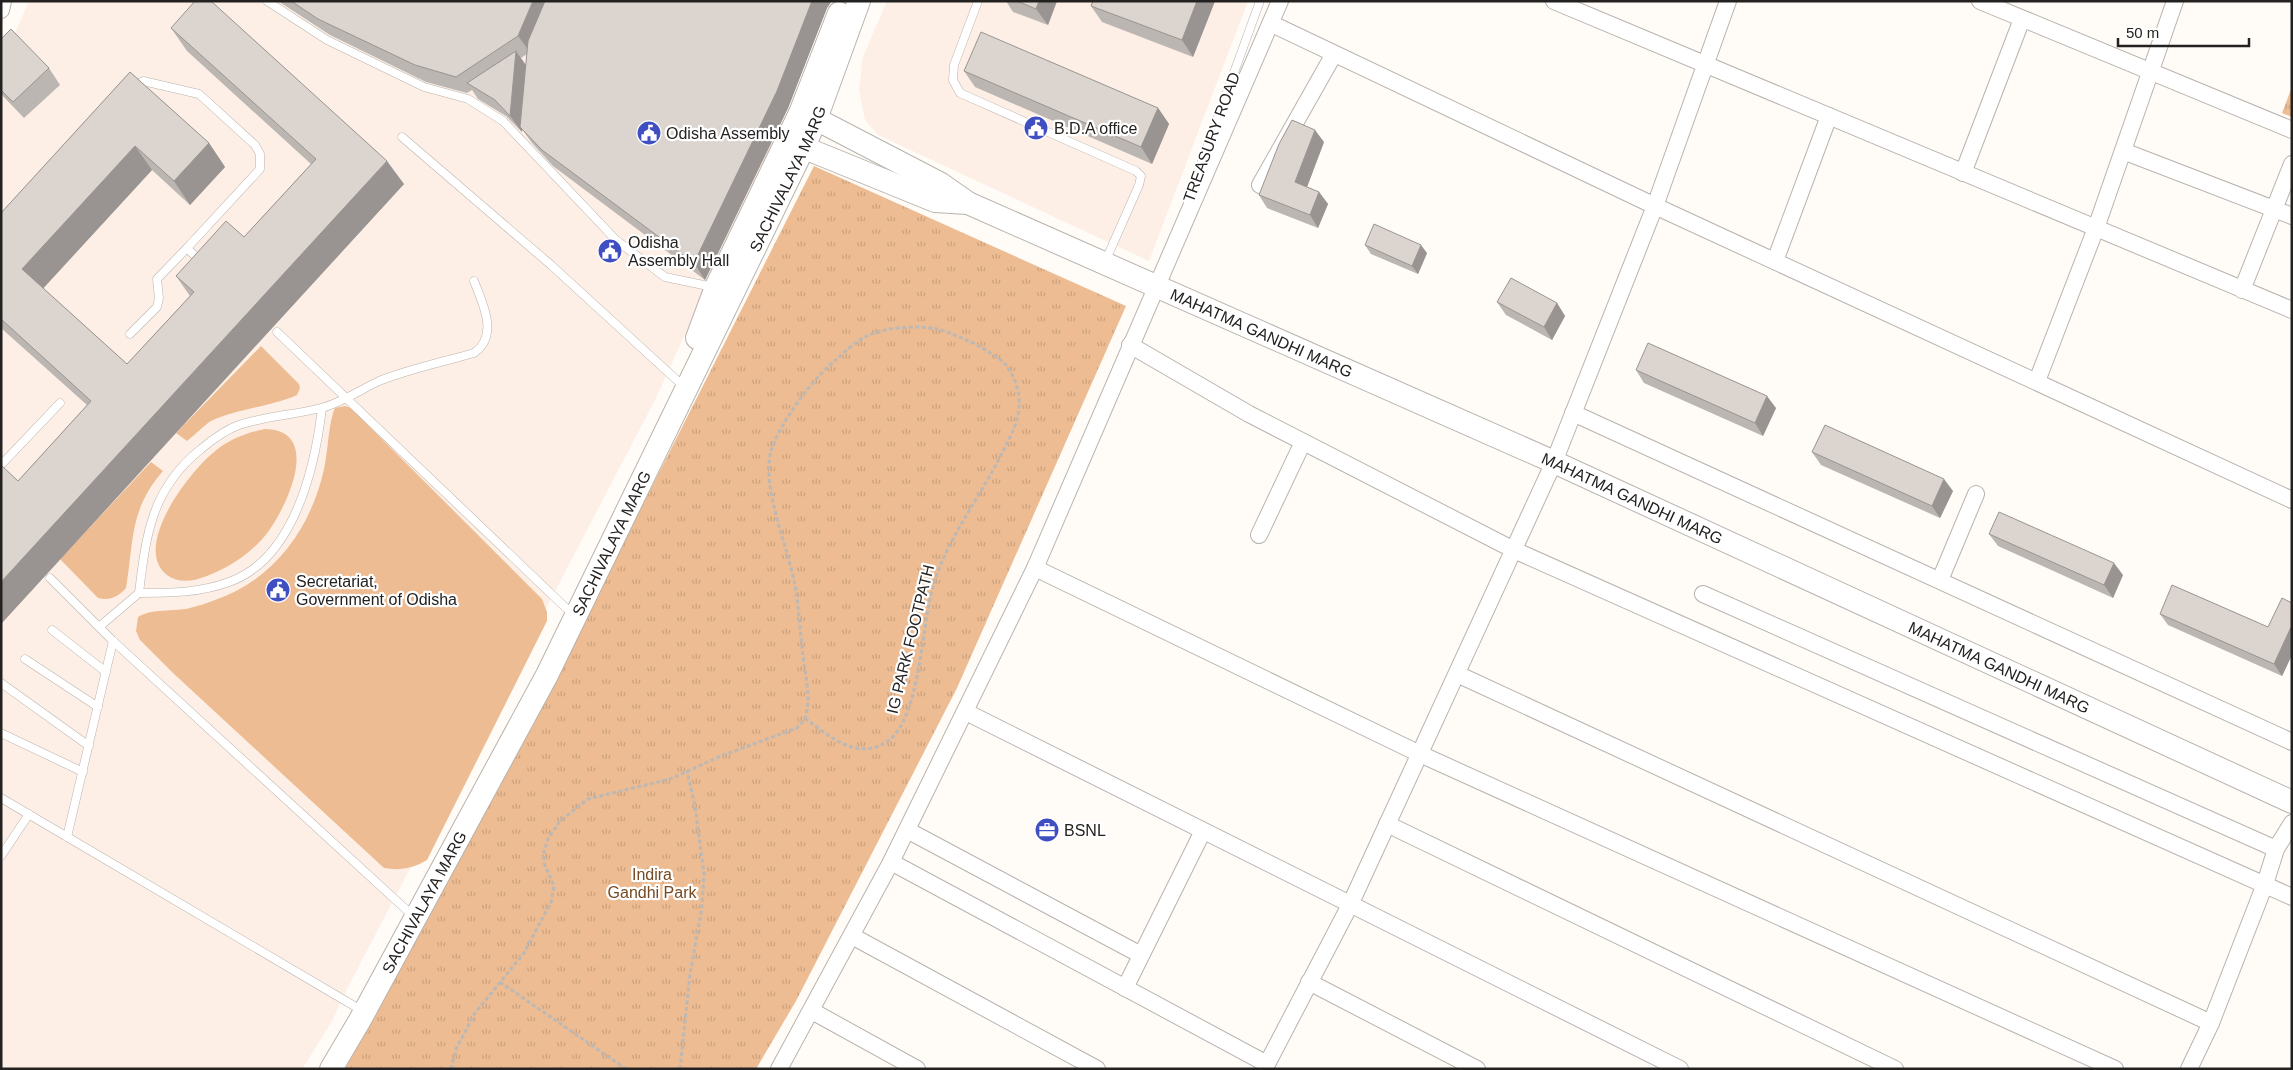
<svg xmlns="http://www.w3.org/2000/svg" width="2293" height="1070" viewBox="0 0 2293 1070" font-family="Arial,sans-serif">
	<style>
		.built { fill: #fdefe5 }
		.grass { fill: #edbc92 }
		.park { fill: url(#park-tufts) }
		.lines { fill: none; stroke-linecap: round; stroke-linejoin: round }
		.lane-casing { stroke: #b9b3ad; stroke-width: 9 }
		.street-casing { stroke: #b9b3ad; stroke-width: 18 }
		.secondary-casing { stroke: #b9b3ad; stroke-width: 24 }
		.path { stroke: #bbb8b5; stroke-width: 3; stroke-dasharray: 4 2.5; stroke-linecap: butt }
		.lane { stroke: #fff; stroke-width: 8 }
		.street { stroke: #fff; stroke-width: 16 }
		.secondary { stroke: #fff; stroke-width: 22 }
		.wall { fill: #bcb6b2; fill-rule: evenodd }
		.shaded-wall { fill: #999491 }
		.building { fill: #dbd4cf; stroke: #999491 }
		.labels { text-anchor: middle; stroke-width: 4.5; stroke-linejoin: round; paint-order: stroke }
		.poi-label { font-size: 16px; fill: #242220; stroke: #fff; text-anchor: start }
		.street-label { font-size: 16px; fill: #242220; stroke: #fff }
		.park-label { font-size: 16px; fill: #754a21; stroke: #fff }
	</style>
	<defs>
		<pattern id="park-tufts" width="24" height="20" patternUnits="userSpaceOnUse" patternTransform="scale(1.25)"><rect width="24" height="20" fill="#edbc92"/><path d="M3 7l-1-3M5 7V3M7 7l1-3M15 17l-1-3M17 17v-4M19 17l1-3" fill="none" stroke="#cba17e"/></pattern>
	</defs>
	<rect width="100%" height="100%" fill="#fffbf7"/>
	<g class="built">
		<path d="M29 1H828L791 102 655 400 349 985 331 1023 302 1069H1V65Z"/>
		<path d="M887 1H1248L1149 261 878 135 865 120 859 89 863 57Z"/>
	</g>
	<g class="grass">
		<path d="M261 346 299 384 300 388 297 395C270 407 239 408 211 421 203 426 195 435 187 441L176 433Z"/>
		<path d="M345 406 351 408 542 599 547 612V621L427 860C414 868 400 871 384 868L173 673 140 640 136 631 138 617C152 608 174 612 190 608 198 606 207 603 215 600 274 580 311 528 324 469 328 450 328 431 333 413L335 408Z"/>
		<path d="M265 429C323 430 287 506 268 532 253 552 230 567 207 576 194 581 179 584 167 575 131 547 190 471 214 452 230 439 246 433 265 429Z"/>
		<path d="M151 462 163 471C129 510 134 541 126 588 118 597 110 601 98 598L60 559Z"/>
	</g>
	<g class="park">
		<path d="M2292 87V117L2282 113Z"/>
		<path d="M814 166 1126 306 957 688 796 1001 756 1069H345L579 631Z"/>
	</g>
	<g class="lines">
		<defs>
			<g id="lane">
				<path d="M267 1 327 40 424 87 468 99 503 121 616 240 665 277 713 287"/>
				<path d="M978 1 954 65 953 80 960 93 1136 171 1141 176 1139 185 1105 262"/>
				<path d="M133 86 143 81 199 94 255 145 260 154V169L187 248"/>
				<path d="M402 137 551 265 680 383"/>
				<path d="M1198 172 1260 1"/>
				<path d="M277 332 566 608"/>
				<path d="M130 334 157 307 159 298 157 279 187 248 201 262"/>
				<path d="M1 465 60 403"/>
				<path d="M50 578 113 641 411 914"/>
				<path d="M139 593C170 593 199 593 229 582 294 559 315 468 322 408"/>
				<path d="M99 627 139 593C146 534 152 488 201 449 213 439 225 430 239 425 266 416 294 415 321 408 341 403 360 390 379 381 409 369 443 362 474 353 499 336 483 304 474 281"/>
				<path d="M52 630 106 672"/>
				<path d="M25 659 98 707"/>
				<path d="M1 683 89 746"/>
				<path d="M1 733 83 772"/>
				<path d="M1 798 356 1007"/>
				<path d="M67 837 113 641"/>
				<path d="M1 856 29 814"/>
			</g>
			<g id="street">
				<path d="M1554 1 2292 310"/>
				<path d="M1980 1 2292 130"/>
				<path d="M1 10 3 1"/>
				<path d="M1272 24 1655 206 2292 500"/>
				<path d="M2123 151 2292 216"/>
				<path d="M1963 173 2022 19"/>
				<path d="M1260 185 1334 54"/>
				<path d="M1775 261 1829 116"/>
				<path d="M2242 290 2292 164"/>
				<path d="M1130 345 1249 414 1514 550 2292 897"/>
				<path d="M2037 381 2096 228 2175 1"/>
				<path d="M1573 413 2292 742"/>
				<path d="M1259 535 1303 442"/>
				<path d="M1035 568 1420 754 2115 1069"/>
				<path d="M1940 580 1976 494"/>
				<path d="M1703 594 2276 849"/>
				<path d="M1457 674 2211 1023"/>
				<path d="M966 712 1680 1069"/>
				<path d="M1387 824 1895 1069"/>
				<path d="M907 830 1141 955"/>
				<path d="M891 862 1267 1064 1350 905 1554 462 1655 206 1728 1"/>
				<path d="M852 936 1097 1069"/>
				<path d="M1309 982 1477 1069"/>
				<path d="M1125 988 1203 831"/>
				<path d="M812 1011 917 1069"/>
				<path d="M779 1069 891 862 1035 568 1280 1"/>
				<path d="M2189 1069 2211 1023 2265 884 2276 849 2292 823"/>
			</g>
			<g id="secondary">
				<path id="s1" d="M800 113 816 119 941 184 968 203 1554 462 2292 802"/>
				<path d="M790 142 935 201 968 203"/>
				<path d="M697 338 716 287 800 113 839 13"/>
				<path id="s2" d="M331 1069 360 1020 547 675 804 147 816 119 859 1"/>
			</g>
		</defs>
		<use href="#lane" class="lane-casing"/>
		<use href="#street" class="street-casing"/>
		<use href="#secondary" class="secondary-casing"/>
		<g class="path">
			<path d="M500 982 626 1069"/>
			<path d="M451 1069 456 1049 475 1013 524 953 551 902 554 886 544 863V852L548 839 560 821 588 799 670 779 721 756 797 728C801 723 805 721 806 715 811 696 805 675 803 655 800 632 799 608 795 585 788 548 761 486 771 451 779 424 814 376 837 359 846 351 856 341 867 336 885 327 918 325 937 329 954 333 993 351 1005 364 1014 373 1020 392 1019 404 1019 423 1009 439 1001 455 979 499 947 539 933 586 922 624 920 719 888 741 858 762 829 736 806 719"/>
			<path d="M680 1069 690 974 702 907 704 874 695 806 687 771"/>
		</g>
		<use href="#lane" class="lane"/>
		<use href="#street" class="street"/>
		<use href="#secondary" class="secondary"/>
	</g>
	<g class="wall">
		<path d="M278 1H837L831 2 827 8 788 108 705 280 553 166 532 143 522 129V132L506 116 478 99 472 90 467 93 426 82 330 35ZM527 54 526 65 521 58Z"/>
		<path d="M1006 1H1057L1048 25 1013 12Z"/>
		<path d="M1093 1H1215L1193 57 1102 22 1091 6Z"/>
		<path d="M171 28 404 184 1 624V467L18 481 87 405 1 328V213L130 72 209 143 225 167 190 205 152 170 43 288 127 364 190 296 176 276 244 237 311 164 187 51Z"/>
		<path d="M1 39 49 68 60 85 24 118 1 94Z"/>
		<path d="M964 71 1158 108 1169 124 1152 164 975 87Z"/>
		<path d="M1324 142 1307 187 1319 192 1328 204 1318 228 1267 208 1259 195Z"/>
		<path d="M1365 245 1427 253 1418 274 1371 254Z"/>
		<path d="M1497 302 1557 303 1565 316 1552 340 1506 315Z"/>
		<path d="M1636 370 1776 408 1763 436 1644 383Z"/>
		<path d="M1812 452 1953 491 1940 518 1821 465Z"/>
		<path d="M1989 534 2123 575 2113 598 1998 546Z"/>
		<path d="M2292 603V655L2282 676 2168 625 2160 614 2268 627Z"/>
	</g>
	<g class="shaded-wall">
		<path d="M533 1H552L530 52 518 36Z"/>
		<path d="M812 1H830L831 2 827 8 788 108 705 280 694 263Z"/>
		<path d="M1039 1H1057L1048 25 1036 9Z"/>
		<path d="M1197 1H1215L1193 57 1182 40Z"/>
		<path d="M516 51 527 67 522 132 510 116Z"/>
		<path d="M1158 108 1169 124 1152 164 1141 147Z"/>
		<path d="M1315 130 1324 142 1304 195 1295 182Z"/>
		<path d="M209 143 225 167 190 205 174 181Z"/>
		<path d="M135 146 152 170 39 293 22 269Z"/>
		<path d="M387 161 404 184 1 624V582Z"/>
		<path d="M1319 192 1328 204 1318 228 1310 215Z"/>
		<path d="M1421 245 1427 253 1418 274 1412 266Z"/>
		<path d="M1557 303 1565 316 1552 340 1544 327Z"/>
		<path d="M1767 396 1776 408 1763 436 1755 423Z"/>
		<path d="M1944 479 1953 491 1940 518 1932 506Z"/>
		<path d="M2114 563 2123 575 2113 598 2104 585Z"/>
		<path d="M2291 627 2292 655 2282 676 2274 664Z"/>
	</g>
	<g class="building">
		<path d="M195 1H211L387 161 1 582V467L2 466 18 481 91 401 1 319V213L130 72 209 143 174 181 135 146 22 269 127 364 194 292 176 276 226 221 244 237 316 159 171 28Z"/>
		<path d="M291 1H533L518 36 456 77 415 65 318 19Z"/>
		<path d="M545 1H812L777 91 694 263 542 150 520 127 528 41Z"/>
		<path d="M1017 1H1039L1036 9Z"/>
		<path d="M1093 1H1197L1182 40 1091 6Z"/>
		<path d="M11 29 49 68 13 102 1 90V39Z"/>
		<path d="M981 32 1158 108 1141 147 964 71Z"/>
		<path d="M516 51 510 116 495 100 467 83Z"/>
		<path d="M1292 120 1315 130 1295 182 1319 192 1310 215 1259 195 1279 144Z"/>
		<path d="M1374 224 1421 245 1412 266 1365 245Z"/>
		<path d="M1511 278 1557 303 1544 327 1497 302Z"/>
		<path d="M1648 343 1767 396 1755 423 1636 370Z"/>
		<path d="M1825 425 1944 479 1932 506 1812 452Z"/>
		<path d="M1999 512 2114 563 2104 585 1989 534Z"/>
		<path d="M2172 585 2268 627 2282 598 2292 603V627H2291L2274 664 2160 614Z"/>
	</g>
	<defs>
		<symbol id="civic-disc" viewBox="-11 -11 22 22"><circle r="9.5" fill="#3f4ec1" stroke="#fff"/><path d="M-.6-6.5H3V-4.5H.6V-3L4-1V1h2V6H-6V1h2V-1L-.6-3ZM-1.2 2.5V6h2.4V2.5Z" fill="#fff"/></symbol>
		<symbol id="office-disc" viewBox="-11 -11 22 22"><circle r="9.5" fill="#3f4ec1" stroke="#fff"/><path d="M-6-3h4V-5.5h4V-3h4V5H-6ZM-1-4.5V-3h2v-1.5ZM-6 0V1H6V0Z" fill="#fff"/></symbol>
	</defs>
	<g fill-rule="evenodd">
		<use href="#civic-disc" x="1022" y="114" width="28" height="28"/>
		<use href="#civic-disc" x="635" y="119" width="28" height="28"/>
		<use href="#civic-disc" x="596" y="237" width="28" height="28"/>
		<use href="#civic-disc" x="264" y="576" width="28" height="28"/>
		<use href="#office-disc" x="1033" y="816" width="28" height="28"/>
	</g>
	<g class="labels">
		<g class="poi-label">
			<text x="1054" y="134">B.D.A office</text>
			<text x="666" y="139">Odisha Assembly</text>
			<text x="628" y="248">Odisha<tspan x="628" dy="18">Assembly Hall</tspan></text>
			<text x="296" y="587">Secretariat,<tspan x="296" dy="18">Government of Odisha</tspan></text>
			<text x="1064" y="836">BSNL</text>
		</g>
		<g class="street-label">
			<text transform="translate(1211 137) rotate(-70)" y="6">TREASURY ROAD</text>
			<text dy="6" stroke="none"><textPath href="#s2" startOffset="1001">SACHIVALAYA MARG</textPath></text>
			<text dy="6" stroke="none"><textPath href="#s1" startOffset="512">MAHATMA GANDHI MARG</textPath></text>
			<text dy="6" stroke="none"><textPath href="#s1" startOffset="918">MAHATMA GANDHI MARG</textPath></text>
			<text dy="6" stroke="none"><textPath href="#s2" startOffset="596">SACHIVALAYA MARG</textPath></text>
			<text transform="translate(910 639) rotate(-76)" y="6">IG PARK FOOTPATH</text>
			<text dy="6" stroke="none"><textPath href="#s1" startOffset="1322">MAHATMA GANDHI MARG</textPath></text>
			<text dy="6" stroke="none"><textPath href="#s2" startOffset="191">SACHIVALAYA MARG</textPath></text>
		</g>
		<g class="park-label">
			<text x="652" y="880">Indira<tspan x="652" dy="18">Gandhi Park</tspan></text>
		</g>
	</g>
	<rect width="2293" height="1070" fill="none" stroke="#242220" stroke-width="5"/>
	<path d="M2118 38v8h131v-8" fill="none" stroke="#242220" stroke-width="2.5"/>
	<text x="2126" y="38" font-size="15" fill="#242220" stroke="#ffffff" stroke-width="4" paint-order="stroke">50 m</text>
</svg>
